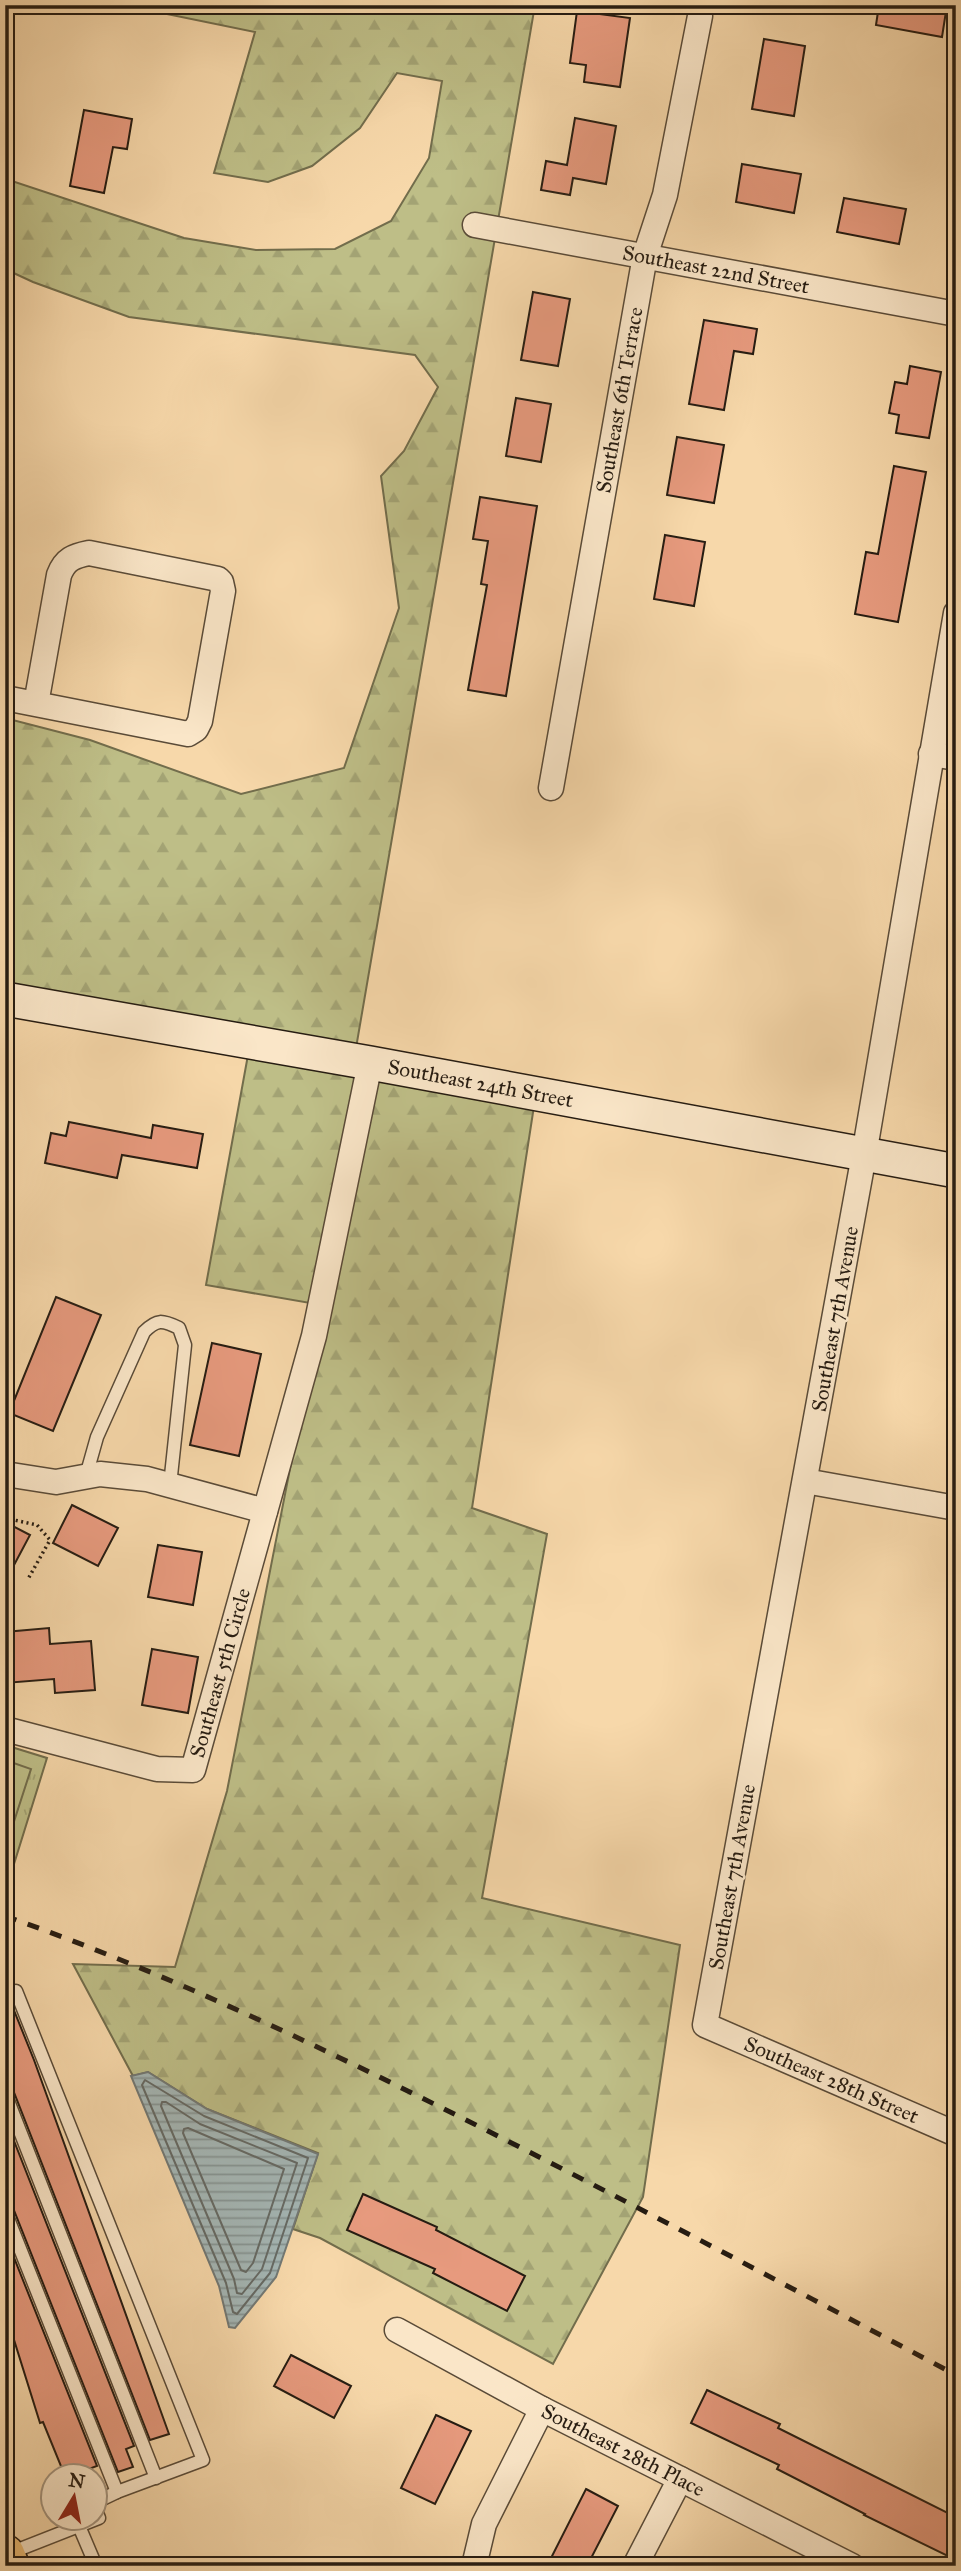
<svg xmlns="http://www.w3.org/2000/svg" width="961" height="2571" viewBox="0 0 961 2571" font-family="'IM FELL Great Primer',serif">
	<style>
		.forest { fill: url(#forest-firs); stroke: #726d4c; stroke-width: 2 }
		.park { fill: url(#park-tufts); stroke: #726d4c; stroke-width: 2 }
		.garden { fill: #bebe87; stroke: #726d4c; stroke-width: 2 }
		.water { fill: url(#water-rules); stroke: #727874; stroke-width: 2 }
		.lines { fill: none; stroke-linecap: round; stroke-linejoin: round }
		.shore { stroke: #656964; stroke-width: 2 }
		.building { fill: #e79a7e; stroke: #261c12; stroke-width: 2 }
		.lane-casing { stroke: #5a4b38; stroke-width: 15 }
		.street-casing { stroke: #5a4b38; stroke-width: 27 }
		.secondary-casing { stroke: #261c12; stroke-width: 36 }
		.highway-casing { stroke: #261c12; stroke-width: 41 }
		.path { stroke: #261c12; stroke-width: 3.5; stroke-dasharray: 2 3.5; stroke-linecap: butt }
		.lane { stroke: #fae6c8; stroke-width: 12 }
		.street { stroke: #fae6c8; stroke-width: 24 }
		.secondary { stroke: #fae6c8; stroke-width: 33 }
		.highway { stroke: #ecbc75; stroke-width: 38 }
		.rail { stroke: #261c12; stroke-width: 5; stroke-dasharray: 12 12; stroke-linecap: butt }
		.labels { text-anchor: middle; stroke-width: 5; stroke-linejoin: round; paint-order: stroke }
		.street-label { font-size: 21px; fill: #261c12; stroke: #fae6c8 }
	</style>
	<defs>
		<pattern id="forest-firs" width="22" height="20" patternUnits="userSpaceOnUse" patternTransform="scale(1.75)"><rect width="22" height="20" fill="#bebe87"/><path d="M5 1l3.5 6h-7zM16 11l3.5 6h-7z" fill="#a3a374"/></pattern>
		<pattern id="park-tufts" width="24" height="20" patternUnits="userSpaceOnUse" patternTransform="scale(1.75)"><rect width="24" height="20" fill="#bebe87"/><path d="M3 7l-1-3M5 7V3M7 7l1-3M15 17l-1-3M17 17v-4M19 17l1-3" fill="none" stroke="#a3a374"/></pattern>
		<pattern id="water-rules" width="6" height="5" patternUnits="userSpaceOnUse" patternTransform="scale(1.75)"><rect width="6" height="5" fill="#a4b6b5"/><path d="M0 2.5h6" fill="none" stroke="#859392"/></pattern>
	</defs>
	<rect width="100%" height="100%" fill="#f7d8aa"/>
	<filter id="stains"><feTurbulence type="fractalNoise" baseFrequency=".00286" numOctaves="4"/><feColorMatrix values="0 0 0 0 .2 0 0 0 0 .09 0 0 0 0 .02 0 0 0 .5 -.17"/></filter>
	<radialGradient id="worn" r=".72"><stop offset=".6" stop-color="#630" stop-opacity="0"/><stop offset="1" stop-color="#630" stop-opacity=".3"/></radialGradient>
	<g class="forest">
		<path d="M123 5H535L356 1048 147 1011 5 982V718L90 740 241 794 344 768 399 608 381 476 404 451 438 387 415 355 129 317 33 282 5 269V182L12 181 184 238 256 250 335 249 391 221 429 158 442 81 397 73 360 128 312 166 268 182 214 173 255 32Z"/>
		<path d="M248 1055 534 1106 472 1508 547 1534 482 1898 680 1945 643 2197 553 2364 320 2238 293 2229 318 2153 207 2109 148 2072 133 2076 73 1964 175 1967 227 1791 322 1305 206 1285Z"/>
	</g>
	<path class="park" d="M5 1745 47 1758 14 1864 5 1861Z"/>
	<path class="garden" d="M5 1760 31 1769 7 1843 5 1842Z"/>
	<path class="water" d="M148 2072 207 2109 318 2154 276 2277 235 2328 229 2327 219 2286 131 2076Z"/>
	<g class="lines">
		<g class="shore">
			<path d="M145 2080 204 2116 308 2158 270 2273 237 2314 233 2312 226 2283 142 2085Z"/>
			<path d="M162 2102H166L200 2124 297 2163 262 2269 242 2294 237 2293 234 2279 161 2106Z"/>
			<path d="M184 2129 188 2128 284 2169 253 2263 246 2272 241 2270 183 2133Z"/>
		</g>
	</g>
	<g class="building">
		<path d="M879 5H947L942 37 876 25Z"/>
		<path d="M577 11 630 18 620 87 584 82 586 65 570 63Z"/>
		<path d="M764 39 805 46 794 116 752 109Z"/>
		<path d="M84 110 132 119 127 149 113 147 104 193 70 186Z"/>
		<path d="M575 118 616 126 606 184 573 178 570 195 541 190 546 161 567 165Z"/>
		<path d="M742 164 801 174 794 213 736 202Z"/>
		<path d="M844 198 906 209 899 244 837 232Z"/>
		<path d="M533 292 570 299 558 366 521 360Z"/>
		<path d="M704 320 757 329 753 354 734 351 724 410 689 404Z"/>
		<path d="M910 366 941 372 929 438 896 433 899 415 889 413 895 382 907 384Z"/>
		<path d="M516 398 551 404 541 462 506 456Z"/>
		<path d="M677 437 724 445 714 503 667 495Z"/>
		<path d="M894 466 926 472 898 622 855 614 866 552 878 554Z"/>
		<path d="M480 497 537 506 506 696 468 690 487 585 481 584 488 541 473 539Z"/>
		<path d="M665 535 705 542 694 606 654 599Z"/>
		<path d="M69 1122 151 1138 153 1125 203 1134 197 1168 122 1155 117 1178 45 1163 51 1133 66 1136Z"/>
		<path d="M56 1297 101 1315 53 1431 9 1413Z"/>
		<path d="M212 1343 261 1354 239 1456 190 1445Z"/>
		<path d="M72 1505 118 1528 98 1566 53 1543Z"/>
		<path d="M5 1522 30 1535 5 1582Z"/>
		<path d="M158 1545 202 1552 193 1605 148 1597Z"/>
		<path d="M49 1628 50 1644 91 1641 95 1690 55 1693 54 1679 5 1683V1632Z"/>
		<path d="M152 1649 198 1657 188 1713 142 1705Z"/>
		<path d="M11 2003 34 2060 169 2434 150 2440 13 2090 5 2084V2005Z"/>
		<path d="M5 2118 134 2446 126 2449 133 2467 118 2472 13 2208 5 2202Z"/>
		<path d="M363 2194 437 2227 436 2230 525 2276 507 2311 433 2273 435 2269 347 2230Z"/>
		<path d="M5 2235 97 2466 70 2476H65L43 2422 40 2423 5 2311Z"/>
		<path d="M291 2355 351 2386 334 2418 274 2386Z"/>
		<path d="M707 2390 780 2424 778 2428 956 2517V2560L864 2515 865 2514 777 2469 779 2465 691 2423Z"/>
		<path d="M436 2415 471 2431 435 2504 401 2488Z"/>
		<path d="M586 2489 618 2506 587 2566H547Z"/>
	</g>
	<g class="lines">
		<defs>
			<g id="lane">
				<path d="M86 1476 97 1437 144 1332C157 1319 162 1320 179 1328L185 1345 170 1485"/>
				<path d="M5 1996 16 1991 203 2460 117 2492 94 2503"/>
				<path d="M5 2093 156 2478"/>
				<path d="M5 2211 117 2492"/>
				<path d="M79 2526 96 2566"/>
				<path d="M10 2553 99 2518 94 2506"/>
			</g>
			<g id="street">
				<path id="s1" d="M475 225 956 314"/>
				<path id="s2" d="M956 613 864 1155 705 2025 956 2134"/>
				<path d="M5 698 188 734 196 729 200 721 223 591 221 582 218 579 89 553C74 556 65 559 59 575L36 704"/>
				<path d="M931 754 956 758"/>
				<path id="s3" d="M551 788 645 256 665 195 700 16"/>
				<path d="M5 1474 56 1482 100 1474 147 1479 265 1511"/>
				<path d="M805 1481 956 1508"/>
				<path id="s4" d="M5 1729 157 1769 193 1770 314 1336 370 1063"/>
				<path id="s5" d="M397 2330 542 2409 852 2566"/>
				<path d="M474 2566 484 2524 542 2409"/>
				<path d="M635 2566 680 2479"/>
			</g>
			<g id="secondary">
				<path id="s6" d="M5 999 370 1063 956 1171"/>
			</g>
			<path id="highway" d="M5 2554 10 2566"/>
		</defs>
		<use href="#lane" class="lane-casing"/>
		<use href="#street" class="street-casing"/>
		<use href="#secondary" class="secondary-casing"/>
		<use href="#highway" class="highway-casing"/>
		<path class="path" d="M5 1518 37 1525 50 1540 28 1579"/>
		<use href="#lane" class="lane"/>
		<use href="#street" class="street"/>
		<use href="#secondary" class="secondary"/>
		<use href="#highway" class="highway"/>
		<path class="rail" d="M5 1916C173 1975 331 2052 490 2132 646 2211 801 2293 956 2375"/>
	</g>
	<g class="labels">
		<g class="street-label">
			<text dy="7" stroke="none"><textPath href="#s1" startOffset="245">Southeast 22nd Street</textPath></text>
			<text dy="7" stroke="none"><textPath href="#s3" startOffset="394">Southeast 6th Terrace</textPath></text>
			<text dy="7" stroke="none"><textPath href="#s6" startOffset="483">Southeast 24th Street</textPath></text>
			<text transform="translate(835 1319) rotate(-80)" y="7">Southeast 7th Avenue</text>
			<text dy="7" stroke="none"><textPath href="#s4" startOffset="294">Southeast 5th Circle</textPath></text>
			<text transform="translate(732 1877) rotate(-80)" y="7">Southeast 7th Avenue</text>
			<text dy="7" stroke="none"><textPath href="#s2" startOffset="1572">Southeast 28th Street</textPath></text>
			<text dy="7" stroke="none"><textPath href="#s5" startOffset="256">Southeast 28th Place</textPath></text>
		</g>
	</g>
	<rect width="961" height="2571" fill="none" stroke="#f7d8aa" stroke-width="28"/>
	<rect x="7" y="7" width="947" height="2557" fill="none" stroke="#261c12" stroke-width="3.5"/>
	<rect x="14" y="14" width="933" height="2543" fill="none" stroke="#261c12" stroke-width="2"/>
	<g transform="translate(74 2497) rotate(10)"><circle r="33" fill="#fae6c8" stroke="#a5957f" stroke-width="2"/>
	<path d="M0-5L12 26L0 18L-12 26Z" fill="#8f2418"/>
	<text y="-10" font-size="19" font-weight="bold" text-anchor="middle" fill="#261c12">N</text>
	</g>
	<rect width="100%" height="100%" filter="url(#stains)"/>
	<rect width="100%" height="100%" fill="url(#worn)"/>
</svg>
